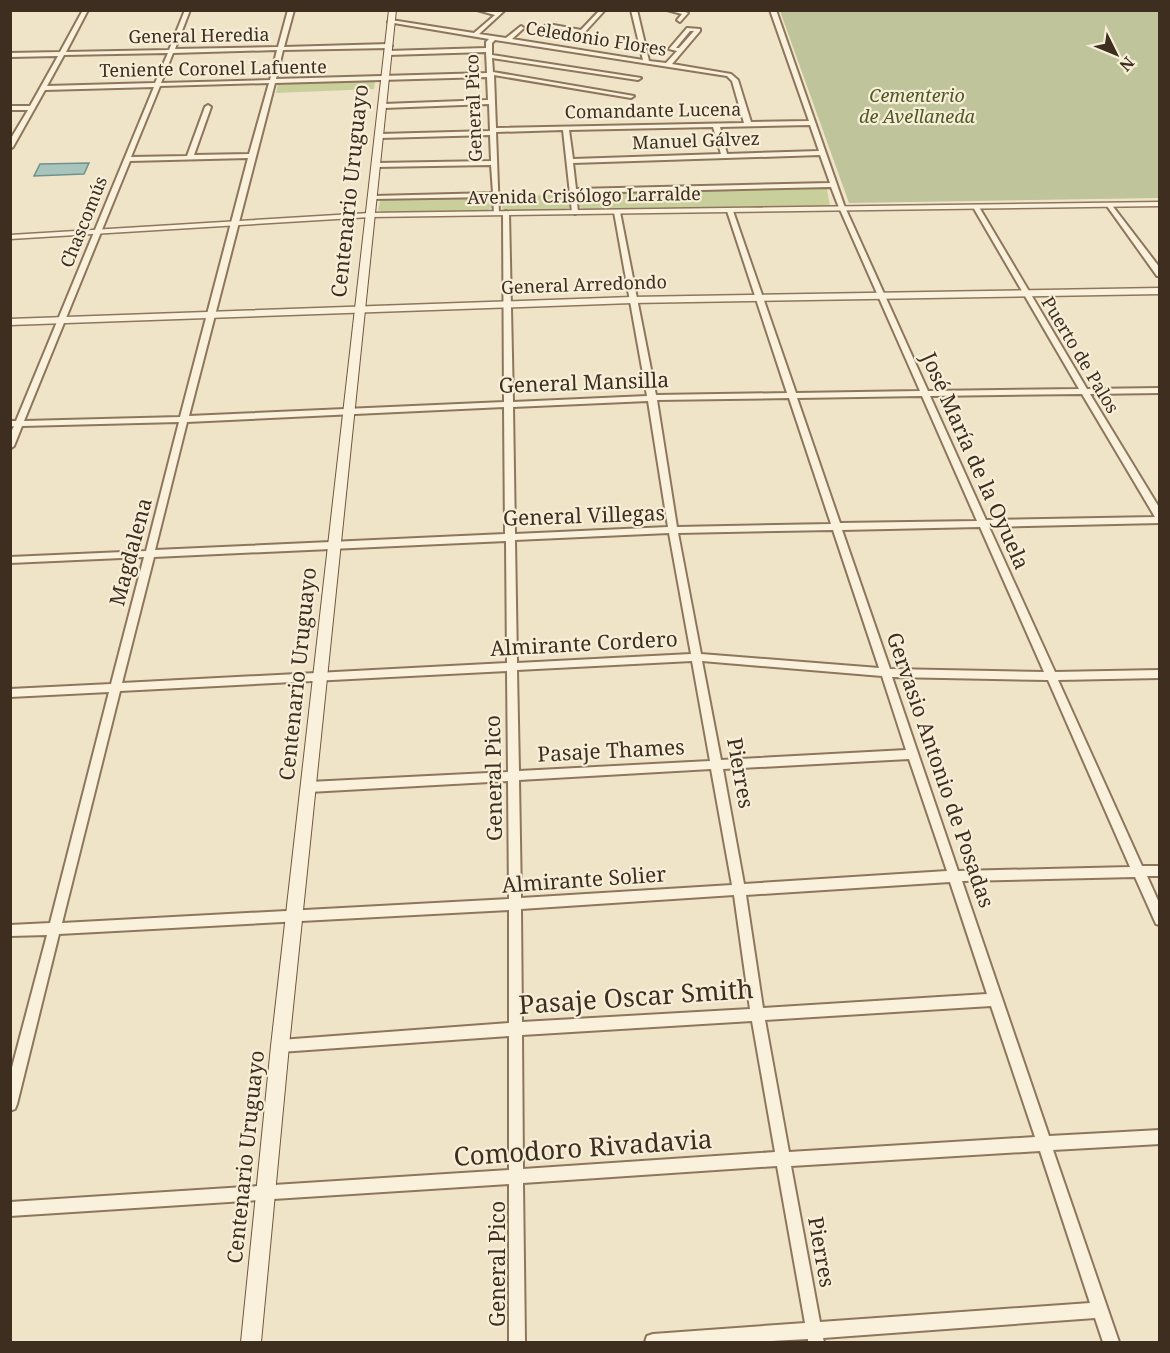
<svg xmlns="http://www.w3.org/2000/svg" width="1170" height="1353" viewBox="0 0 1170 1353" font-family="'Noto Serif',serif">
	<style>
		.green { fill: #c9cf9b }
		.cemetery { fill: #bfc49a }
		.water { fill: #a9c4bc; stroke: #6f938a; stroke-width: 1.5 }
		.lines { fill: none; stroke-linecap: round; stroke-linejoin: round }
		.minor-casing { stroke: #8d765c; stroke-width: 4 }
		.tertiary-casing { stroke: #8d765c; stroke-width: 3 }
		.secondary-casing { stroke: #6f573f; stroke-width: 2 }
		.minor { fill: #faf1dc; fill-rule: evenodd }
		.tertiary { fill: #faf1dc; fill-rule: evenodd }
		.secondary { fill: #faf1dc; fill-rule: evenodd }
		.labels { text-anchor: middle; stroke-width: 4.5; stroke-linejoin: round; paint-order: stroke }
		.far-street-label { font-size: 18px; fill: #3d2e20; stroke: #f7eed8 }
		.far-park-label { font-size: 18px; font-style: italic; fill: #4d5a26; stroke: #f7eed8 }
		.street-label { font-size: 21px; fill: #3d2e20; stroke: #f7eed8 }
		.near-street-label { font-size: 26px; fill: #3d2e20; stroke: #f7eed8 }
	</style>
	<rect width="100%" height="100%" fill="#f0e4c8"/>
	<g class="green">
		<path d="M375 81 374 89 276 93 278 84Z"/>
		<path d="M823 187 827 189 830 206 585 209 579 207 578 196 583 193Z"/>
		<path d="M569 194 571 207 564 210H503L499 197Z"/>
		<path d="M492 197V208L485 211 383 212 378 210 380 201 383 199Z"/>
	</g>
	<path class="cemetery" d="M780 11H1159V198L849 203Z"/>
	<path class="water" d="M89 163 84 174 34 176 40 164Z"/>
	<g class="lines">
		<defs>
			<g id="minor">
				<path d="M83 10H88L66 52 169 50 185 10H190L175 49 278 47 288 10H294L284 47 389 44 392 46 389 48 283 50 276 79 487 73 486 52 388 55 385 53 388 51 486 48V42L489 39 388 22 391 20 474 33 495 15 477 10 498 12 505 10 479 34 506 38 521 26 524 28 512 39 643 60 631 10H637L649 61 666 63 677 51 669 49 687 28 700 29V31L672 64 731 74 738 80 751 122 809 121 770 10H776L844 205 928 391 1079 389 973 207 976 205 979 207 1087 389 1160 388V393L1090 394 1160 509V523L989 527 1055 672 1160 670V678L1058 680 1142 866H1160V876H1147L1160 905V925L1156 924 1135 877 962 881 1049 1136 1160 1130V1144L1053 1150 1119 1342H1103L1095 1318 823 1338 824 1342H808V1339L754 1342H645L647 1336 653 1334 805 1323 777 1166 523 1183 525 1342H509V1184L10 1216V1202L509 1170V1036L280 1052 275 1050 273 1046 275 1042 280 1040 509 1023V910L59 934 17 1104 15 1109 10 1111V1075L47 935 10 936V925L50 923 109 692 10 697V689L111 684 144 557 10 563V557L146 551 179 422 22 426 14 446 10 449V434L14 426 10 427V421H16L154 87 45 90 13 147 10 149V140L28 110H10V106H30L58 56 10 57V53L60 52ZM690 31H694L679 48H676ZM495 40 727 76 732 81 744 123 496 128 494 75 631 98 634 96 493 72 492 58 638 80 641 78 492 55V43ZM277 50 270 80 161 83 173 53ZM168 53 155 83 47 86 64 55ZM487 77 488 100 384 104 381 106 384 108 489 104 490 131 380 134 377 136 380 138 490 135 491 161 376 163 373 165 376 167 491 165 493 193 373 196 370 198 371 199 493 197 494 213 499 214 496 132 563 130 572 212 575 214 578 212 576 193 831 187 838 205 920 391 796 393 733 211 730 209 727 211 787 393 656 395 620 212 617 210 614 212 647 396 513 402 509 213 506 211 503 213 504 402 189 416 275 83ZM269 83 249 154 194 155 211 107 208 105 205 107 187 156 131 157 160 86ZM810 125 819 151 727 154 720 127ZM713 127 721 154 573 159 569 130ZM820 155 830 183 576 189 573 163ZM248 158 180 417 24 421 130 161ZM1082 394 1155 517 986 520 930 396ZM922 396 977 521 840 523 797 398ZM789 398 831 524 677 527 657 400ZM648 401 668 527 515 534 513 407ZM504 407 505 534 155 550 187 422ZM980 527 1044 672 890 669 842 530ZM833 530 879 668 701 654 678 533ZM669 533 691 654 517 663 515 540ZM506 541 507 663 122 683 154 557ZM692 661 710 761 519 771 517 670ZM702 661 882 676 906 750 721 760ZM507 671 508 772 309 782 305 784 303 787 305 790 309 792 508 781 509 899 62 923 120 691ZM892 677 1048 680 1130 867 958 871ZM909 759 947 871 744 884 723 769ZM711 769 732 885 521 898 519 780ZM950 882 987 994 763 1008 746 895ZM734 895 750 1009 522 1022 521 909ZM991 1006 1035 1137 789 1152 765 1020ZM752 1021 775 1152 523 1169 522 1035ZM1040 1151 1090 1303 820 1322 791 1166Z"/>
				<path d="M600 10H605L584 33 545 26 548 24 581 30Z"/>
				<path d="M667 10H680L688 13 680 22 677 20 682 14Z"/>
				<path d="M1107 204H1111L1160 268V276H1157L1107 206Z"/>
			</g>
			<g id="tertiary">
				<path d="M1160 202V206L370 217 10 239V235L370 213Z"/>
				<path d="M1160 288V294L632 303 10 325V319L632 297Z"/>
			</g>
			<path id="secondary" d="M389 10H396L289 1046 261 1342H241L271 1046Z"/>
		</defs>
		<use href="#minor" class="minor-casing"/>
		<use href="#tertiary" class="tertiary-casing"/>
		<use href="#secondary" class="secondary-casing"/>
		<use href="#minor" class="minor"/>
		<use href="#tertiary" class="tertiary"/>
		<use href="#secondary" class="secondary"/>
	</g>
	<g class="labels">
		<g class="far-street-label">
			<text transform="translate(199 36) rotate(-1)" y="6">General Heredia</text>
			<text transform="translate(596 39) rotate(9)" y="6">Celedonio Flores</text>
			<text transform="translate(213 69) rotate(-1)" y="6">Teniente Coronel Lafuente</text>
			<text transform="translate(474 108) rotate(-92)" y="6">General Pico</text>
			<text transform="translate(653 111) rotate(-1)" y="6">Comandante Lucena</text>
			<text transform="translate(696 141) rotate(-2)" y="6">Manuel Gálvez</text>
			<text transform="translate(584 196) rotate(-1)" y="6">Avenida Crisólogo Larralde</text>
			<text transform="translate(84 222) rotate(-68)" y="6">Chascomús</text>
			<text transform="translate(584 285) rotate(-2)" y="6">General Arredondo</text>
			<text transform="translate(1080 355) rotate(59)" y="6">Puerto de Palos</text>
		</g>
		<g class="far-park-label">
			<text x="917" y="102">Cementerio<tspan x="917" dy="21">de Avellaneda</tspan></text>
		</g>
		<g class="street-label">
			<text transform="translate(350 191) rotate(-84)" y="7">Centenario Uruguayo</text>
			<text transform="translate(584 383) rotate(-2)" y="7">General Mansilla</text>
			<text transform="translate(975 461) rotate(66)" y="7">José María de la Oyuela</text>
			<text transform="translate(584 516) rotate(-2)" y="7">General Villegas</text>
			<text transform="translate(131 552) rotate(-75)" y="7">Magdalena</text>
			<text transform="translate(584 644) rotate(-3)" y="7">Almirante Cordero</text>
			<text transform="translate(298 674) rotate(-84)" y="7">Centenario Uruguayo</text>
			<text transform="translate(611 751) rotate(-3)" y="7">Pasaje Thames</text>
			<text transform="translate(940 770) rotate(71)" y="7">Gervasio Antonio de Posadas</text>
			<text transform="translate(740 773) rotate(80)" y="7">Pierres</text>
			<text transform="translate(494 778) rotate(-91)" y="7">General Pico</text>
			<text transform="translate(584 880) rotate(-4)" y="7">Almirante Solier</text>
			<text transform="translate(246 1157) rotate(-84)" y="7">Centenario Uruguayo</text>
			<text transform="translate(821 1252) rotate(80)" y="7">Pierres</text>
			<text transform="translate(498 1264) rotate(-90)" y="7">General Pico</text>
		</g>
		<g class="near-street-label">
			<text transform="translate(636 997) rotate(-4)" y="9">Pasaje Oscar Smith</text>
			<text transform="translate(583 1148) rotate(-4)" y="9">Comodoro Rivadavia</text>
		</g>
	</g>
	<rect width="1170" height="1353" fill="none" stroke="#3d2e20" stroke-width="24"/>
	<g transform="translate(1116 54) rotate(133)" stroke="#f7eed8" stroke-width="4.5" paint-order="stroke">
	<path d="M0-4.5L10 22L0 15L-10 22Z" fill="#3d2e20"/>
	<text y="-9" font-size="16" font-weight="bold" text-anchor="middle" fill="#3d2e20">N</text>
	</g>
</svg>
